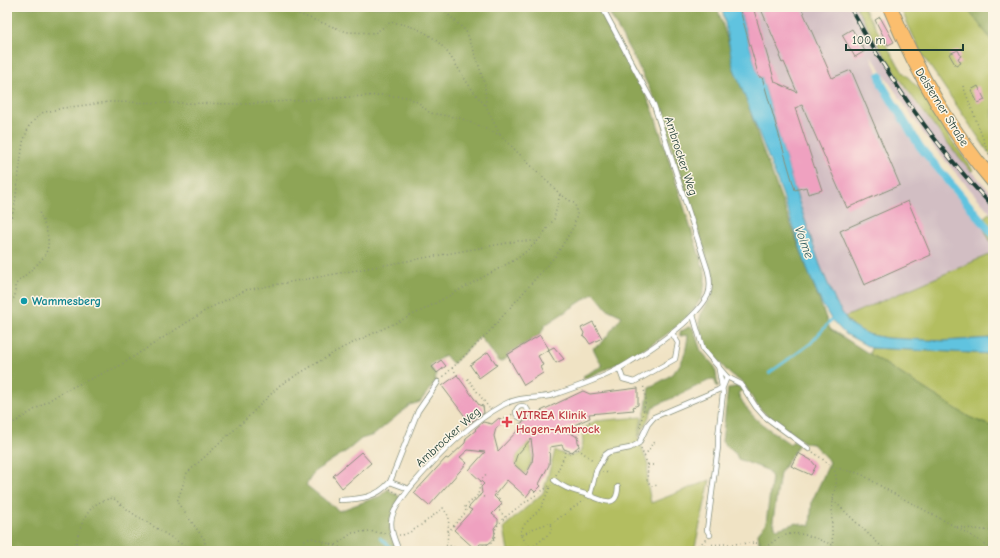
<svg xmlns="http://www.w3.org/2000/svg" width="1000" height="558" viewBox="0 0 1000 558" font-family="'Comic Neue',sans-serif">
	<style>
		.industrial { fill: #d2bec3 }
		.green { fill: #b3be60; stroke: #697e4a }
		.forest { fill: #8ea556; stroke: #567145 }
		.water { fill: #61c3df; stroke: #40808a }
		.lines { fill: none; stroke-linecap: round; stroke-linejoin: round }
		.stream { stroke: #61c3df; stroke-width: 2.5 }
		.canal { stroke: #61c3df; stroke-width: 8 }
		.building { fill: #efa1c0; fill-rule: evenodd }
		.service-casing { stroke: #88907c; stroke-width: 6 }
		.primary-casing { stroke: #88907c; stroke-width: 16 }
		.path { stroke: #88907c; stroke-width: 1.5; stroke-dasharray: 1 3; stroke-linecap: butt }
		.service { stroke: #fff; stroke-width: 4.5 }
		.primary { stroke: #fbbe6e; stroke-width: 14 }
		.rail-casing { stroke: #1f3d34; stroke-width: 4 }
		.rail { stroke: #fcf5e5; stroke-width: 2.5; stroke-dasharray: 8; stroke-linecap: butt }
		.culture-dot { fill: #0f9aa8; stroke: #fcf5e5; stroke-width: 1.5 }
		.health-dot { fill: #e0444e; stroke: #fcf5e5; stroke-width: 1.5 }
		.labels { text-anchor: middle; stroke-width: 3; stroke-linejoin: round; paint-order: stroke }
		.street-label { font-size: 12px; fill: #1f3d34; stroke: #fcf5e5 }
		.culture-label { font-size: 12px; font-weight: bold; fill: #0d838f; stroke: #fcf5e5; text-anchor: start }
		.health-label { font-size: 12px; font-weight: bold; fill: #be3a42; stroke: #fcf5e5; text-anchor: start }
		.water-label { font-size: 13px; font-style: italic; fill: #305e5f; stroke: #fcf5e5 }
	</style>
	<rect width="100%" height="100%" fill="#fcf5e5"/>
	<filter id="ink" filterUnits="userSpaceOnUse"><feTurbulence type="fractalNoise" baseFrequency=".025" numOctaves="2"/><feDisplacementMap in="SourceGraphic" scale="8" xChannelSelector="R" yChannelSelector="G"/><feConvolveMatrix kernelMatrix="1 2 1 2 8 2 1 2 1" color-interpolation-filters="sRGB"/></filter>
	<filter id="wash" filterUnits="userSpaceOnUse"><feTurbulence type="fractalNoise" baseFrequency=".012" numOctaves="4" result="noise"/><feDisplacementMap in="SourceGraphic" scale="16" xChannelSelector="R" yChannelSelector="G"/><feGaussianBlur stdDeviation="0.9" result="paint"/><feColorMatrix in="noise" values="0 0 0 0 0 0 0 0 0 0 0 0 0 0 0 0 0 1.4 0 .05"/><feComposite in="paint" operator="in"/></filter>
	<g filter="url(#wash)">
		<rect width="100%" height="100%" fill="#f0e3c4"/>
		<path class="industrial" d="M741 7H856L898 78 913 100 942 137 993 195V216L930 143 870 54 888 99 911 140 954 194 980 221 993 246V253L845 317 836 303 820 265 804 218 762 77H759L739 8Z"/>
		<g class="green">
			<path d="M856 7H863L902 71 923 93 947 134 973 170 971 171C927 120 889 67 856 7Z"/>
			<path d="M900 7H966L993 42V159L921 53Z"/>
			<path d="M989 213 993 216V246L980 221Z"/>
			<path d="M993 253V338L944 341 886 338 867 334 856 328 845 317Z"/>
			<path d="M871 348 993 354V427L969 417 870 354Z"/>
			<path d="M646 408 651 412 640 436H639Z"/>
			<path d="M642 417 638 437 648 465 647 481 651 503 710 480 694 551H508L504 527 543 493 555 451 570 456 580 453 583 443 582 429 595 421Z"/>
			<path d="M529 441C534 454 533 463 525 474L514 463 517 455Z"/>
		</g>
		<g class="forest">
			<path d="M7 7H597L646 95 654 113 705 273C705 283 705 292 700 300 681 334 619 364 584 379L583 376 602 366 593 348 601 344 622 316 607 309 594 293 545 325 540 335 507 355 508 357 500 362 480 337 453 364 445 355 430 366 436 375 435 382 420 402 410 405 374 435 361 439 348 450 315 471 306 485 339 511 380 496 388 489 394 494H396L400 497C388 522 386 525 397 551H7Z"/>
			<path d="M606 7H717L760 142 830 329 969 417 993 427V551H760L758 533 766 523 772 477 767 470 738 459 736 454 722 442 728 389 738 386 743 390 738 393C750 420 767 427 790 444L794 440 799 444 780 473 773 521 775 527 777 529 796 523 810 526 812 501 830 462 813 444 805 443 766 415 756 404 743 383 730 374 708 350 703 341 699 323 701 314 712 296 714 280 658 106 639 67Z"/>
			<path d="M966 7H993V42Z"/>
			<path d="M690 326 693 328 701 351 715 367 718 386 717 387 714 379H712L653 407 651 412 646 408 649 387C677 375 685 364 688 335L680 336V332Z"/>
		</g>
		<path class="water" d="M722 7H741L739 8 759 77H762L795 190 820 265 836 303 849 323 867 334 886 338 944 341 993 338V354L871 348 844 333 831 319 822 304 809 274 782 193 733 66Z"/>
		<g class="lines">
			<g class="stream">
				<path d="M769 373 810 344 834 317"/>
				<path d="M380 538 390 546 392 551"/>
			</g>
			<path class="canal" d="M880 76 882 85 920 147 993 234"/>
		</g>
		<g id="blocks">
			<g class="building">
				<path d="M739 7H753L775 82 797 92 784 62 782 63 779 56 781 55 760 7H801L832 78 851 70 900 185 847 208 802 105 795 108 822 190 808 194 806 187 795 190 762 77H759Z"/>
				<path d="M880 17 894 42 888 45 875 20Z"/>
				<path d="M852 29 865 51 855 57 842 35Z"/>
				<path d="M958 50 961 56 958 58 961 63 956 66 949 54Z"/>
				<path d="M978 86 985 100 978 103 971 90Z"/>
				<path d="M908 201 931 255 864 285 840 231Z"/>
				<path d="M593 322 602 338 590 344 586 338 583 336 584 333 581 328Z"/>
				<path d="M540 335 549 349 538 356 543 365 540 367 543 373 524 385 507 355Z"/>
				<path d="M554 347 564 359 556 363 548 350Z"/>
				<path d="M488 352 497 365 479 378 470 365Z"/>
				<path d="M441 360 446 366 437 373 432 367Z"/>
				<path d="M457 375 479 405 483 406 484 413 470 423 442 386Z"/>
				<path d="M638 388V405L633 407 634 410 589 414 590 418 565 429 577 437 579 446 572 452 564 449 562 445 550 447 549 465 539 484 541 486 535 492 532 489 526 497 507 480 494 496 502 504 492 514 498 519V523L494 528 495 533 493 540 488 544H480L475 549 454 530 472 510 468 508 482 493 481 487 484 484 469 470 485 452 468 450 460 457 467 463 429 506 414 493 446 458 448 459 465 443 466 438 476 430 475 429 483 422 492 424 499 418 503 423 496 428 494 436 498 451 521 427 519 424 530 419 528 417 583 391 590 394ZM531 439 533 454 532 463 526 475 514 464 517 455Z"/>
				<path d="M361 452 371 463 342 488 333 476Z"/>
				<path d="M798 453 811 460 816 466 811 475 791 466Z"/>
			</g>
		</g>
	</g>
	<g filter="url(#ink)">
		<use href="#blocks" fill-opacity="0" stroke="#88907c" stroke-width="1"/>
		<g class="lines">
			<defs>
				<g id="service">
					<path d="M693 315 703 349 727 377 741 384 756 407 764 416 809 449"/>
					<path d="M619 368 623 379 634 382 675 359 678 343 672 333"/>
					<path d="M438 382 418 411 390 482 409 489C435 458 467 425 503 405 521 395 535 400 553 395 571 389 604 377 620 368 645 353 695 321 708 295 711 287 710 279 708 271L654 105 602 7"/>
					<circle cx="522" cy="412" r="6"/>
					<path d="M554 480C564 489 576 491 588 495 601 499 617 511 618 487"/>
					<path d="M590 496 596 471 605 455 609 452 630 448 639 443 648 424 654 417 718 390 723 387 727 377"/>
					<path d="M340 500C361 499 376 498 390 482"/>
					<path d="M710 535 707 530 718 447V437L723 393 718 364"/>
					<path d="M399 551C386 520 389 516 409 489"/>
				</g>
				<path id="primary" d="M890 7C916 70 948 129 993 181"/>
			</defs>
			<use href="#service" class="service-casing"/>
			<use href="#primary" class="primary-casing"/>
			<g class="path">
				<path d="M280 7 347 32 375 33 391 22C454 32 449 68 486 106"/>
				<path d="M440 7 466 31 476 56 485 86 486 106 500 135"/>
				<path d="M963 86 992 162"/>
				<path d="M7 228 14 210 23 142 29 126 41 113 63 108 109 102 245 104 381 95 407 97 419 103 430 113 460 118 500 135 560 194 575 204 577 214 574 226 557 254 488 333 442 378"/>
				<path d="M7 301 10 302 15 297V285C44 256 60 255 38 210"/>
				<path d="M452 368 460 378 468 379 489 408"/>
				<path d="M527 414 530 416"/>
				<path d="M501 421 516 412"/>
				<path d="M579 423 582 427"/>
				<path d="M7 427 64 391 119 366 208 309 246 290 518 241H538"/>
				<path d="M640 427 646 399 643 384"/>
				<path d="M568 433 588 424 591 420"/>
				<path d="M578 437 580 428"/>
				<path d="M578 449 594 461"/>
				<path d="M641 449 648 465 647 481 652 486 659 485"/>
				<path d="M813 452 833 467 861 474 889 491 969 534 993 550"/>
				<path d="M645 456 652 444 657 441"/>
				<path d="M648 465H654"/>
				<path d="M833 467C840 485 834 484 833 501 831 517 832 534 833 551"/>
				<path d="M602 472 610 473"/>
				<path d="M556 475 566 452 572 453 580 446 578 437 570 432"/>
				<path d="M390 489 398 494"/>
				<path d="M494 492 503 504 498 509 506 518"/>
				<path d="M484 497 478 495 481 480 487 473"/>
				<path d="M833 500 886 551"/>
				<path d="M551 524 584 500"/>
				<path d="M957 527 993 531"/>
				<path d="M448 532 466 512 465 507 478 495"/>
				<path d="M399 535C411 536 433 515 443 508L449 517 447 545"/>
				<path d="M521 536 531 548"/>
				<path d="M336 545 352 533 369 531 387 534"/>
				<path d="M700 545 756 543 771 551"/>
				<path d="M765 548C792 525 803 534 833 545"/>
				<path d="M76 551C75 537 85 510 98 503 102 501 108 499 113 498L132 513 193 551"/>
				<path d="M207 551 204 539 177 502 187 473 244 421 280 385 342 348 423 310 518 258 538 241 554 219 560 194"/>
				<path d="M299 551 305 540 312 538 351 551"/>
				<path d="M440 551 447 545 466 551"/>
				<path d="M477 551 482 546 492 543C496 538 494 533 496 528 502 516 539 493 551 485"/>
				<path d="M528 551 550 533 552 526 549 523 532 529 521 536 520 532 524 525 541 508 551 485"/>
				<path d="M595 551H599"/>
				<path d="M693 551 706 539"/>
			</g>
			<use href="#service" class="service"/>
			<use href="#primary" class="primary"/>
			<defs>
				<path id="rail" d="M850 7C892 84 933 143 993 207"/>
			</defs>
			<use href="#rail" class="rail-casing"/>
			<use href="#rail" class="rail"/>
		</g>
	</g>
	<circle class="culture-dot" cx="24" cy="301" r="4"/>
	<path class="health-dot" d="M505 416h4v4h4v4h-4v4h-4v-4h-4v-4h4z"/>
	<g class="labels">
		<g class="street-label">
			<text transform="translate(942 107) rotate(58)" y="4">Delsterner Straße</text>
			<text transform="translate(681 156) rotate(72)" y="4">Ambrocker Weg</text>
			<text transform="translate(448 437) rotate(-42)" y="4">Ambrocker Weg</text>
		</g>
		<g class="culture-label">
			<text x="32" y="305">Wammesberg</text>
		</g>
		<g class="health-label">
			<text x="516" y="419">VITREA Klinik<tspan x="516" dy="14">Hagen-Ambrock</tspan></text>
		</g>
		<g class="water-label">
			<text transform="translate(805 242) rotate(70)" y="5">Volme</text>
		</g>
	</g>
	<rect width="1000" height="558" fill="none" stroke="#fcf5e5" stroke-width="24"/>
	<path d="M846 44v6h117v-6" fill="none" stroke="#1f3d34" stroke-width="2"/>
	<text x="852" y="44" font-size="12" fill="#1f3d34" stroke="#fcf5e5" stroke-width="3" paint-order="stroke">100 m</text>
</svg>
